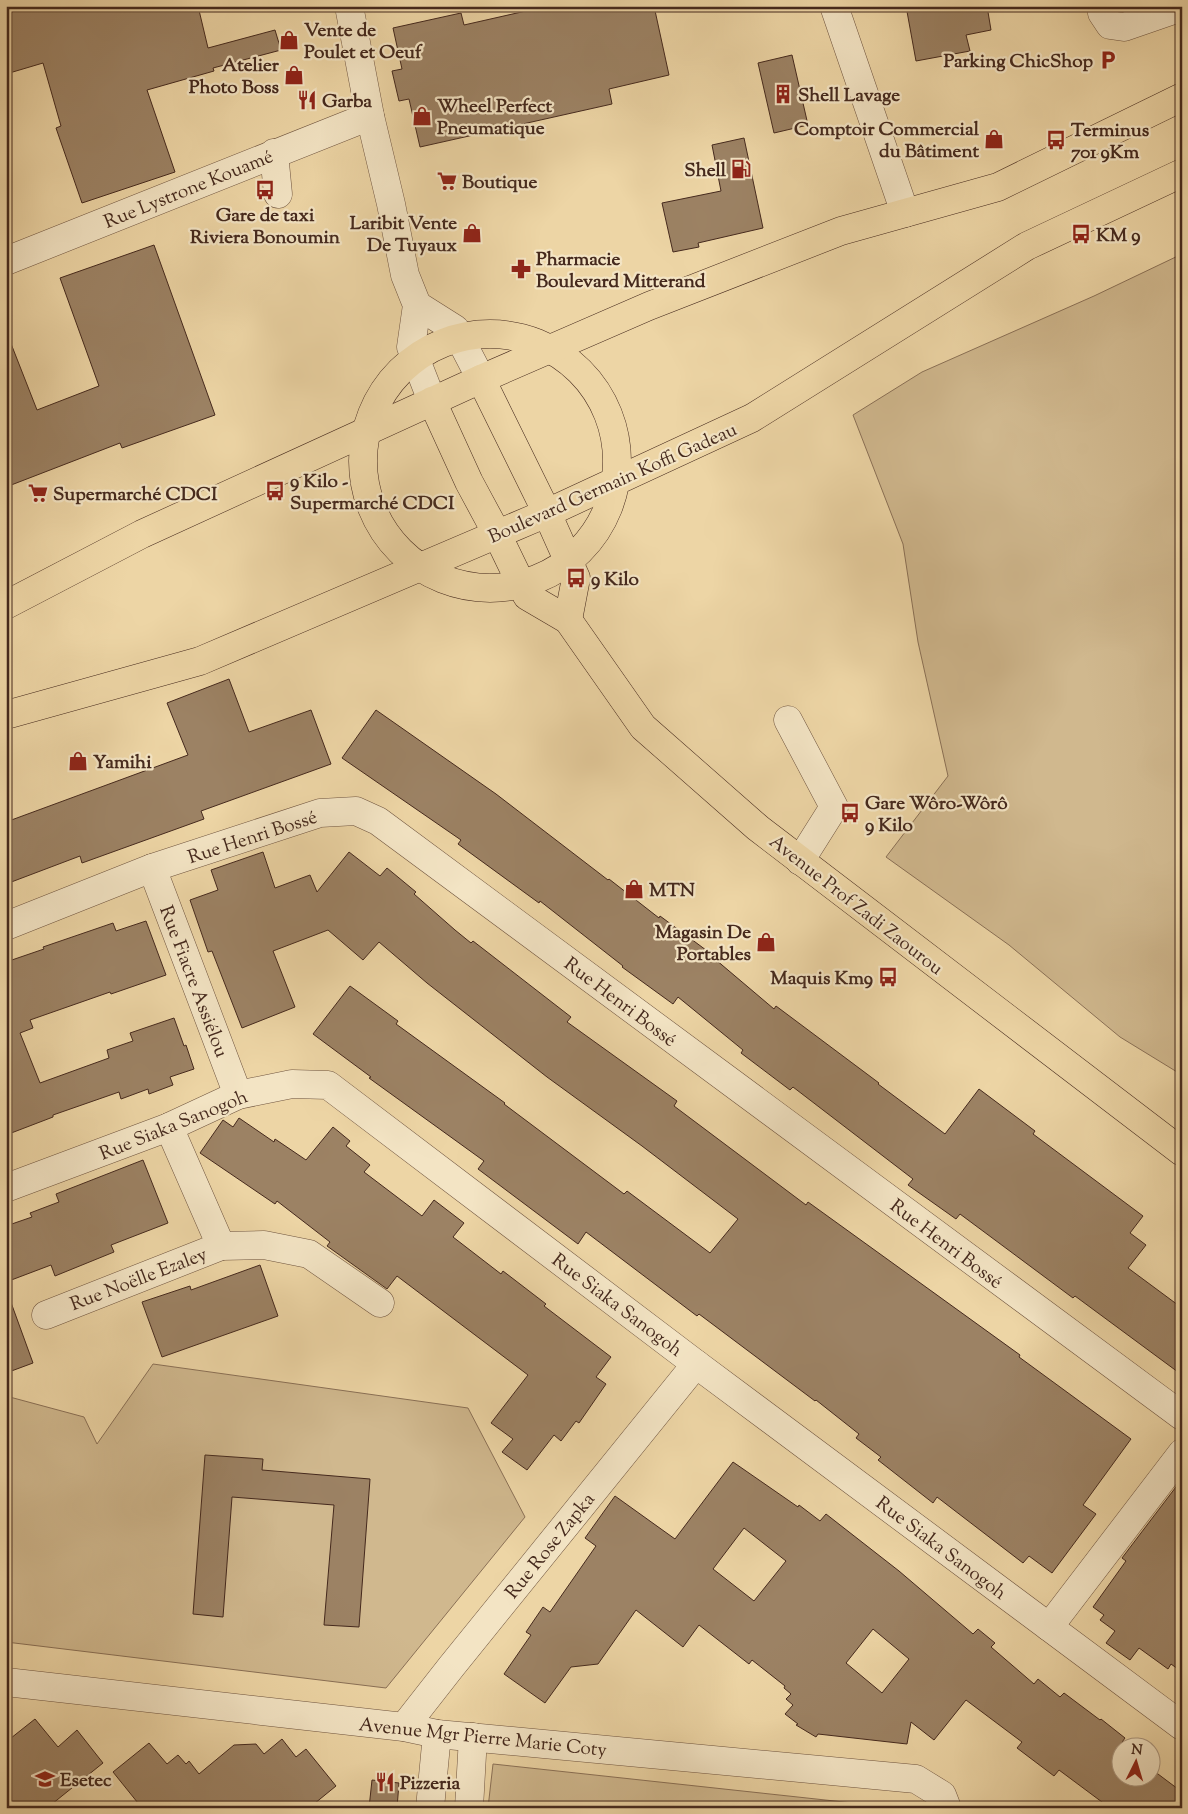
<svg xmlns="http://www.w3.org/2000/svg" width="1188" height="1814" viewBox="0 0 1188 1814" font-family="'Sorts Mill Goudy',serif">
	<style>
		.green { fill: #d0b88e; stroke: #8a7056 }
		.building { fill: #9c8264; stroke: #45291d; fill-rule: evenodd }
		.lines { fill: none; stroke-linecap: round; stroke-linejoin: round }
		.minor-casing { stroke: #6f543f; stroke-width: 29 }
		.major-casing { stroke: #45291d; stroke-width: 29 }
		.minor { stroke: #f3e4c4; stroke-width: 28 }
		.major { stroke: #edd5a5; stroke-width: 28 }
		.labels { text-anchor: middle; stroke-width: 4.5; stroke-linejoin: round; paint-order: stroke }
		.poi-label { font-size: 19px; font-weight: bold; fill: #45291d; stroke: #f3e4c4; text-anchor: start }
		.street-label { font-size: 19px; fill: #45291d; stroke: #f3e4c4 }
	</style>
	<rect width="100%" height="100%" fill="#edd5a5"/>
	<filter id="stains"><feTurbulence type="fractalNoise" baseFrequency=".004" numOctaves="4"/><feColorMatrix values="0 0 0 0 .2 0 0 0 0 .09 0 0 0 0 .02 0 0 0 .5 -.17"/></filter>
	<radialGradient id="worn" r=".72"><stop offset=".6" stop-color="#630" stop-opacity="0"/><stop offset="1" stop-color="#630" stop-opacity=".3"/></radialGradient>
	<g class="green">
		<path d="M1182 254V1075L1120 1037 1009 945 886 857 948 776 918 642 903 544 853 415 922 372 1094 296Z"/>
		<path d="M153 1364 468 1408 525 1517 386 1688 6 1642V1396L84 1417 97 1444Z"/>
		<path d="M493 1764 853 1803 890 1808H488Z"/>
	</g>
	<g class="building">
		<path d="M6 6H198L208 48 275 30 281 50 213 68 214 71 147 90 175 172 82 203 56 128 61 126 43 63 6 74Z"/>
		<path d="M548 6H590L591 11 611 6H654L669 75 609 89 612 104 420 147 409 99 399 101 392 71 402 69 393 28 461 13 464 25Z"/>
		<path d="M906 6H987L991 30 966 35 970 51 916 61Z"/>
		<path d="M792 55 808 125 774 133 758 63Z"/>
		<path d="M744 138 763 228 698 243 699 247 673 252 662 203 721 191 712 145Z"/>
		<path d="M154 245 215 415 122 448 120 443 6 487V336H8L37 410 99 386 60 278Z"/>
		<path d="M229 679 249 732 311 710 331 764 201 811 204 819 82 863 80 856 6 884V822L188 755 167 703Z"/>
		<path d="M376 710 496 794 608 880 609 879 659 918 660 916 710 953 709 954 774 1009 776 1006 879 1083 878 1084 945 1134 979 1089 1035 1131 1033 1134 1143 1216 1130 1233 1146 1245 1128 1268 1182 1308V1375L1075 1296 1073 1298 960 1214 956 1219 908 1185 913 1179 793 1087 790 1090 741 1053 743 1050 678 997 673 1004 622 967 623 966 540 901 539 903 458 844 461 840 342 758Z"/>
		<path d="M263 852 275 888 310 875 317 892 349 852 380 876 387 868 416 892 414 894 455 930 471 943 473 941 571 1017 567 1022 677 1101 674 1106 806 1205 808 1202 930 1290 1020 1355 1019 1357 1131 1439 1083 1505 1096 1514 1052 1573 1029 1556 1023 1563 937 1497 933 1503 878 1460 881 1457 856 1438 859 1434 816 1400 815 1401 699 1314 697 1316 586 1232 578 1244 478 1169 484 1161 369 1078 371 1077 313 1034 350 986 398 1021 396 1024 505 1103 504 1104 624 1194 627 1191 710 1253 738 1219 642 1146 547 1077 427 983 379 942 363 960 328 930 273 951 295 1007 242 1028 212 951 208 952 190 900 218 890 211 870Z"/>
		<path d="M146 921 166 975 111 994 110 992 30 1020 33 1028 20 1033 40 1083 109 1058 107 1050 133 1041 130 1033 174 1018 184 1046 186 1045 194 1069 170 1077 173 1085 149 1094 148 1089 121 1099 119 1092 53 1115V1117L6 1135V962L44 949 43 947 113 923 116 931Z"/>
		<path d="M239 1118 274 1142 275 1139 306 1160 333 1127 350 1141 346 1146 370 1165 364 1172 422 1216 434 1200 464 1223 453 1237 501 1274 503 1271 546 1304 544 1306 611 1357 596 1377 606 1384 579 1423 576 1421 561 1441 554 1435 527 1470 502 1452 513 1439 491 1423 528 1375 397 1276 387 1289 327 1246 330 1242 277 1201 275 1204 200 1153 223 1120 233 1127Z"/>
		<path d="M143 1160 168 1223 111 1245 114 1252 55 1276 51 1265 6 1282V1226L32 1217 30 1213 59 1202 56 1194Z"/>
		<path d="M260 1265 278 1316 162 1357 142 1302 190 1286 191 1290Z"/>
		<path d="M6 1297H9L33 1363 6 1373Z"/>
		<path d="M205 1455 263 1459 262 1470 370 1479 359 1627 324 1625 334 1505 232 1497 223 1617 193 1614Z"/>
		<path d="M733 1462 798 1507 799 1505 820 1521 826 1514 899 1571 973 1634 978 1629 995 1643 991 1647 1034 1684 1038 1679 1060 1697 1064 1693 1100 1720 1101 1719 1125 1738 1120 1745 1123 1746H1120V1776H1150V1768L1182 1792V1808H1110L1059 1770 1054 1776 1017 1748 1022 1742 966 1700 934 1740 911 1722 907 1744 818 1734 816 1737 796 1725 798 1724 785 1714 793 1705 786 1699 791 1694 784 1688 785 1686 752 1660 749 1664 699 1625 683 1647 636 1610 598 1664 571 1667 545 1703 504 1674 531 1635 526 1632 543 1607 550 1612 596 1546 585 1538 615 1496 675 1539ZM744 1528 786 1561 754 1601 713 1569ZM873 1629 909 1659 882 1693 846 1663Z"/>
		<path d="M1182 1479V1672L1171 1664 1168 1669 1139 1648 1130 1660 1106 1643 1115 1631 1100 1620 1104 1615 1093 1607 1126 1561 1122 1558Z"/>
		<path d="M35 1719 58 1747 77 1730 103 1763 47 1808H6V1742Z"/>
		<path d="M282 1739 296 1757 306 1749 336 1786 309 1808H142L113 1772 149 1743 167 1764 178 1755 186 1764 189 1761 199 1774 234 1745 256 1744 264 1754Z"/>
		<path d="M372 1780 399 1783 397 1808H369Z"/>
	</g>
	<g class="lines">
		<defs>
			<g id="minor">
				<path d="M349 6 370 116 391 204 405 275 417 305 411 347 432 401"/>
				<path d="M834 6 905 213"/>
				<path d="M1101 6 1102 13 1110 25 1124 27 1182 7"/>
				<path d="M274 153 278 194"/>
				<path d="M6 261 370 116"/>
				<path d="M417 305 455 329 481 379"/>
				<path d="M788 720 834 807 800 861"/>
				<path d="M152 868 238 1095"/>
				<path d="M6 926 152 868 320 813 356 811 378 821 1182 1416"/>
				<path d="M6 1188 169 1127 238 1095 292 1084 328 1085 696 1364 1182 1726"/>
				<path d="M221 1246 264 1245 309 1254 380 1303"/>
				<path d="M46 1315 221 1246 169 1127"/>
				<path d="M1049 1627 1182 1453"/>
				<path d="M6 1682 404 1727 437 1734 916 1779 942 1795 947 1808"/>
				<path d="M404 1727 451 1667 696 1364"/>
				<path d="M430 1808 437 1734"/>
				<path d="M469 1808 473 1737"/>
			</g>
			<g id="major">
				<circle cx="490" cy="461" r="127"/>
				<path d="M481 379 547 513 576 578 568 620"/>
				<path d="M432 401 469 482 497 534 527 596 568 620 643 727 758 828 1182 1152"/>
				<path d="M6 605 142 534 481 379 649 306 841 231 998 187 1182 97"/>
				<path d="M6 715 200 661 547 513 752 418 1027 246 1182 173"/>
			</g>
		</defs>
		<use href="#minor" class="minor-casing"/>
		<use href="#major" class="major-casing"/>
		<use href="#minor" class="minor"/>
		<use href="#major" class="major"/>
	</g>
	<defs>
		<symbol id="shop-bare" viewBox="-9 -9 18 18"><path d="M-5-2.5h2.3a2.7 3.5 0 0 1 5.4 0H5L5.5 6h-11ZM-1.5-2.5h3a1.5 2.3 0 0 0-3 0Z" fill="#8f2418" stroke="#f3e4c4" stroke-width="2.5" paint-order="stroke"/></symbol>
		<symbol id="parking-bare" viewBox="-9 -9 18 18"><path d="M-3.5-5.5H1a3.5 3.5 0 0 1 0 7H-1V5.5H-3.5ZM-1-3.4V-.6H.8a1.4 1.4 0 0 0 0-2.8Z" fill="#8f2418" stroke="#f3e4c4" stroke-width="2.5" paint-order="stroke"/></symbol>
		<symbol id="building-bare" viewBox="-9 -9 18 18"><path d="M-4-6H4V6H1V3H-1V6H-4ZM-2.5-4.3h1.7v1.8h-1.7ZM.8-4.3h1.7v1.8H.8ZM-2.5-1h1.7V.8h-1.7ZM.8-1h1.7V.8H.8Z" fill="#8f2418" stroke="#f3e4c4" stroke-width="2.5" paint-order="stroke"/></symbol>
		<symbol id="restaurant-bare" viewBox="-9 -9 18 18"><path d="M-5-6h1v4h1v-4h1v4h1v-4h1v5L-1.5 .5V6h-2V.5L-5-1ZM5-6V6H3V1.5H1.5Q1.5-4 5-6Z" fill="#8f2418" stroke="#f3e4c4" stroke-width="2.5" paint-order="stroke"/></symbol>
		<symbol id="bus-bare" viewBox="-9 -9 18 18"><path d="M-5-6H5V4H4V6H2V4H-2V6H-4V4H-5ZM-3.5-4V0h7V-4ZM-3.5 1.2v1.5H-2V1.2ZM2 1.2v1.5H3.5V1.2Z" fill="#8f2418" stroke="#f3e4c4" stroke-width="2.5" paint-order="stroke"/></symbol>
		<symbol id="fuel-bare" viewBox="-9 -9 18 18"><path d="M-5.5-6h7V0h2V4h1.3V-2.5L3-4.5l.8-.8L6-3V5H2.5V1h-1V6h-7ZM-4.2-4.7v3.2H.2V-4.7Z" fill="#8f2418" stroke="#f3e4c4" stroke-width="2.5" paint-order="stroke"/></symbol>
		<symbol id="supermarket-bare" viewBox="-9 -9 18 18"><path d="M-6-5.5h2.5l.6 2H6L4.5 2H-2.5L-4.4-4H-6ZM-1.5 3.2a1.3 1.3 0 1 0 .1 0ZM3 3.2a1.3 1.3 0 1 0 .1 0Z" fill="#8f2418" stroke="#f3e4c4" stroke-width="2.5" paint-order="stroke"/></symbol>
		<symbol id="pharmacy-bare" viewBox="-9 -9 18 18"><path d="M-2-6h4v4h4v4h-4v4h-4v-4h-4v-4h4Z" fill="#8f2418" stroke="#f3e4c4" stroke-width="2.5" paint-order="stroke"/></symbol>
		<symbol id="university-bare" viewBox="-9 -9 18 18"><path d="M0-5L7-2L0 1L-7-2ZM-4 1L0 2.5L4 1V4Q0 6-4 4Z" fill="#8f2418" stroke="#f3e4c4" stroke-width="2.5" paint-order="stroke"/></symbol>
	</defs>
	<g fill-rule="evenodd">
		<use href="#shop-bare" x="275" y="26" width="28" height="28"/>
		<use href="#parking-bare" x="1094" y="46" width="28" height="28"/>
		<use href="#shop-bare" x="280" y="61" width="28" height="28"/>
		<use href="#building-bare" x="769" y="80" width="28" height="28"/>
		<use href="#restaurant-bare" x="293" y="86" width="28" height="28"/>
		<use href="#shop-bare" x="408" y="102" width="28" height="28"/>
		<use href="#shop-bare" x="980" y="125" width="28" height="28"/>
		<use href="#bus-bare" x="1042" y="126" width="28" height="28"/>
		<use href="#fuel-bare" x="727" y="155" width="28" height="28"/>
		<use href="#supermarket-bare" x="433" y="167" width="28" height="28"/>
		<use href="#bus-bare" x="251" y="176" width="28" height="28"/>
		<use href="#shop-bare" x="458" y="219" width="28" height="28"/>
		<use href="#bus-bare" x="1067" y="220" width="28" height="28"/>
		<use href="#pharmacy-bare" x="507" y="255" width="28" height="28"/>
		<use href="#bus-bare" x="261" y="477" width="28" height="28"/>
		<use href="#supermarket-bare" x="24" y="479" width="28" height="28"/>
		<use href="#bus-bare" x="562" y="564" width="28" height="28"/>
		<use href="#shop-bare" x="64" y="747" width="28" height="28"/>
		<use href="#bus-bare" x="836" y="799" width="28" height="28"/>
		<use href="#shop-bare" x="620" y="875" width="28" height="28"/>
		<use href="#shop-bare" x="752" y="928" width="28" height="28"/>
		<use href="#bus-bare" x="874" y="963" width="28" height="28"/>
		<use href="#university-bare" x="31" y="1765" width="28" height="28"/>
		<use href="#restaurant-bare" x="371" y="1768" width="28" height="28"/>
	</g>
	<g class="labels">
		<g class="poi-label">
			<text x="304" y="36">Vente de<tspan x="304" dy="22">Poulet et Oeuf</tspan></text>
			<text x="1093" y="67" text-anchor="end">Parking ChicShop</text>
			<text x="279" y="71" text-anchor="end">Atelier<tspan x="279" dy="22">Photo Boss</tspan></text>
			<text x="798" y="101">Shell Lavage</text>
			<text x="322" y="107">Garba</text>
			<text x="437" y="112">Wheel Perfect<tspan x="437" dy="22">Pneumatique</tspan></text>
			<text x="979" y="135" text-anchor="end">Comptoir Commercial<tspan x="979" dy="22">du Bâtiment</tspan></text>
			<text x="1071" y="136">Terminus<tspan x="1071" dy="22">701 9Km</tspan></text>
			<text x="726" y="176" text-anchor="end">Shell</text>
			<text x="462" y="188">Boutique</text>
			<text x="265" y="221" text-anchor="middle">Gare de taxi<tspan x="265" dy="22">Riviera Bonoumin</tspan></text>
			<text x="457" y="229" text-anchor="end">Laribit Vente<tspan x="457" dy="22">De Tuyaux</tspan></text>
			<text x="1096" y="241">KM 9</text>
			<text x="536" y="265">Pharmacie<tspan x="536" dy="22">Boulevard Mitterand</tspan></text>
			<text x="290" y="487">9 Kilo -<tspan x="290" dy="22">Supermarché CDCI</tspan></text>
			<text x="53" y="500">Supermarché CDCI</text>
			<text x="591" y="585">9 Kilo</text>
			<text x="93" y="768">Yamihi</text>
			<text x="865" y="809">Gare Wôro-Wôrô<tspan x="865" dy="22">9 Kilo</tspan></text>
			<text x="649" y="896">MTN</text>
			<text x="751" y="938" text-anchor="end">Magasin De<tspan x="751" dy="22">Portables</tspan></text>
			<text x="873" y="984" text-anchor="end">Maquis Km9</text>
			<text x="60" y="1786">Esetec</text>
			<text x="400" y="1789">Pizzeria</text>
		</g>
		<g class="street-label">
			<text transform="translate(188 188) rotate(-22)" y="7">Rue Lystrone Kouamé</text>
			<text transform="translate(612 482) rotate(-24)" y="7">Boulevard Germain Koffi Gadeau</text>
			<text transform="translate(252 836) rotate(-18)" y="7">Rue Henri Bossé</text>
			<text transform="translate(857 904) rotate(38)" y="7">Avenue Prof Zadi Zaourou</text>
			<text transform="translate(195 981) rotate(69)" y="7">Rue Fiacre Assiélou</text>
			<text transform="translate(621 1001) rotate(37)" y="7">Rue Henri Bossé</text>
			<text transform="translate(173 1124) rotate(-22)" y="7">Rue Siaka Sanogoh</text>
			<text transform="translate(947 1243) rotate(37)" y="7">Rue Henri Bossé</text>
			<text transform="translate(138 1278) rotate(-21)" y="7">Rue Noëlle Ezaley</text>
			<text transform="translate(618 1304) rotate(37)" y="7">Rue Siaka Sanogoh</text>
			<text transform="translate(549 1545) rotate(-51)" y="7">Rue Rose Zapka</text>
			<text transform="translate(942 1547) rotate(37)" y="7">Rue Siaka Sanogoh</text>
			<text transform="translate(483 1736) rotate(6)" y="7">Avenue Mgr Pierre Marie Coty</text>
		</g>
	</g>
	<rect width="1188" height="1814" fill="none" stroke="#edd5a5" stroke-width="25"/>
	<rect x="8" y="8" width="1173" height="1799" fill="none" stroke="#45291d" stroke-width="2.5"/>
	<rect x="12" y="12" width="1163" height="1789" fill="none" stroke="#45291d"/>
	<g transform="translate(1136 1762) rotate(5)"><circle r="24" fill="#f3e4c4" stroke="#ad9981"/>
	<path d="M0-4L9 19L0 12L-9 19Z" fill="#8f2418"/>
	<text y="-8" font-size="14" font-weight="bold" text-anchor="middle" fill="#45291d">N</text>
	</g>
	<rect width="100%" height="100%" filter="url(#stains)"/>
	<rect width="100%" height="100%" fill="url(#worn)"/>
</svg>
